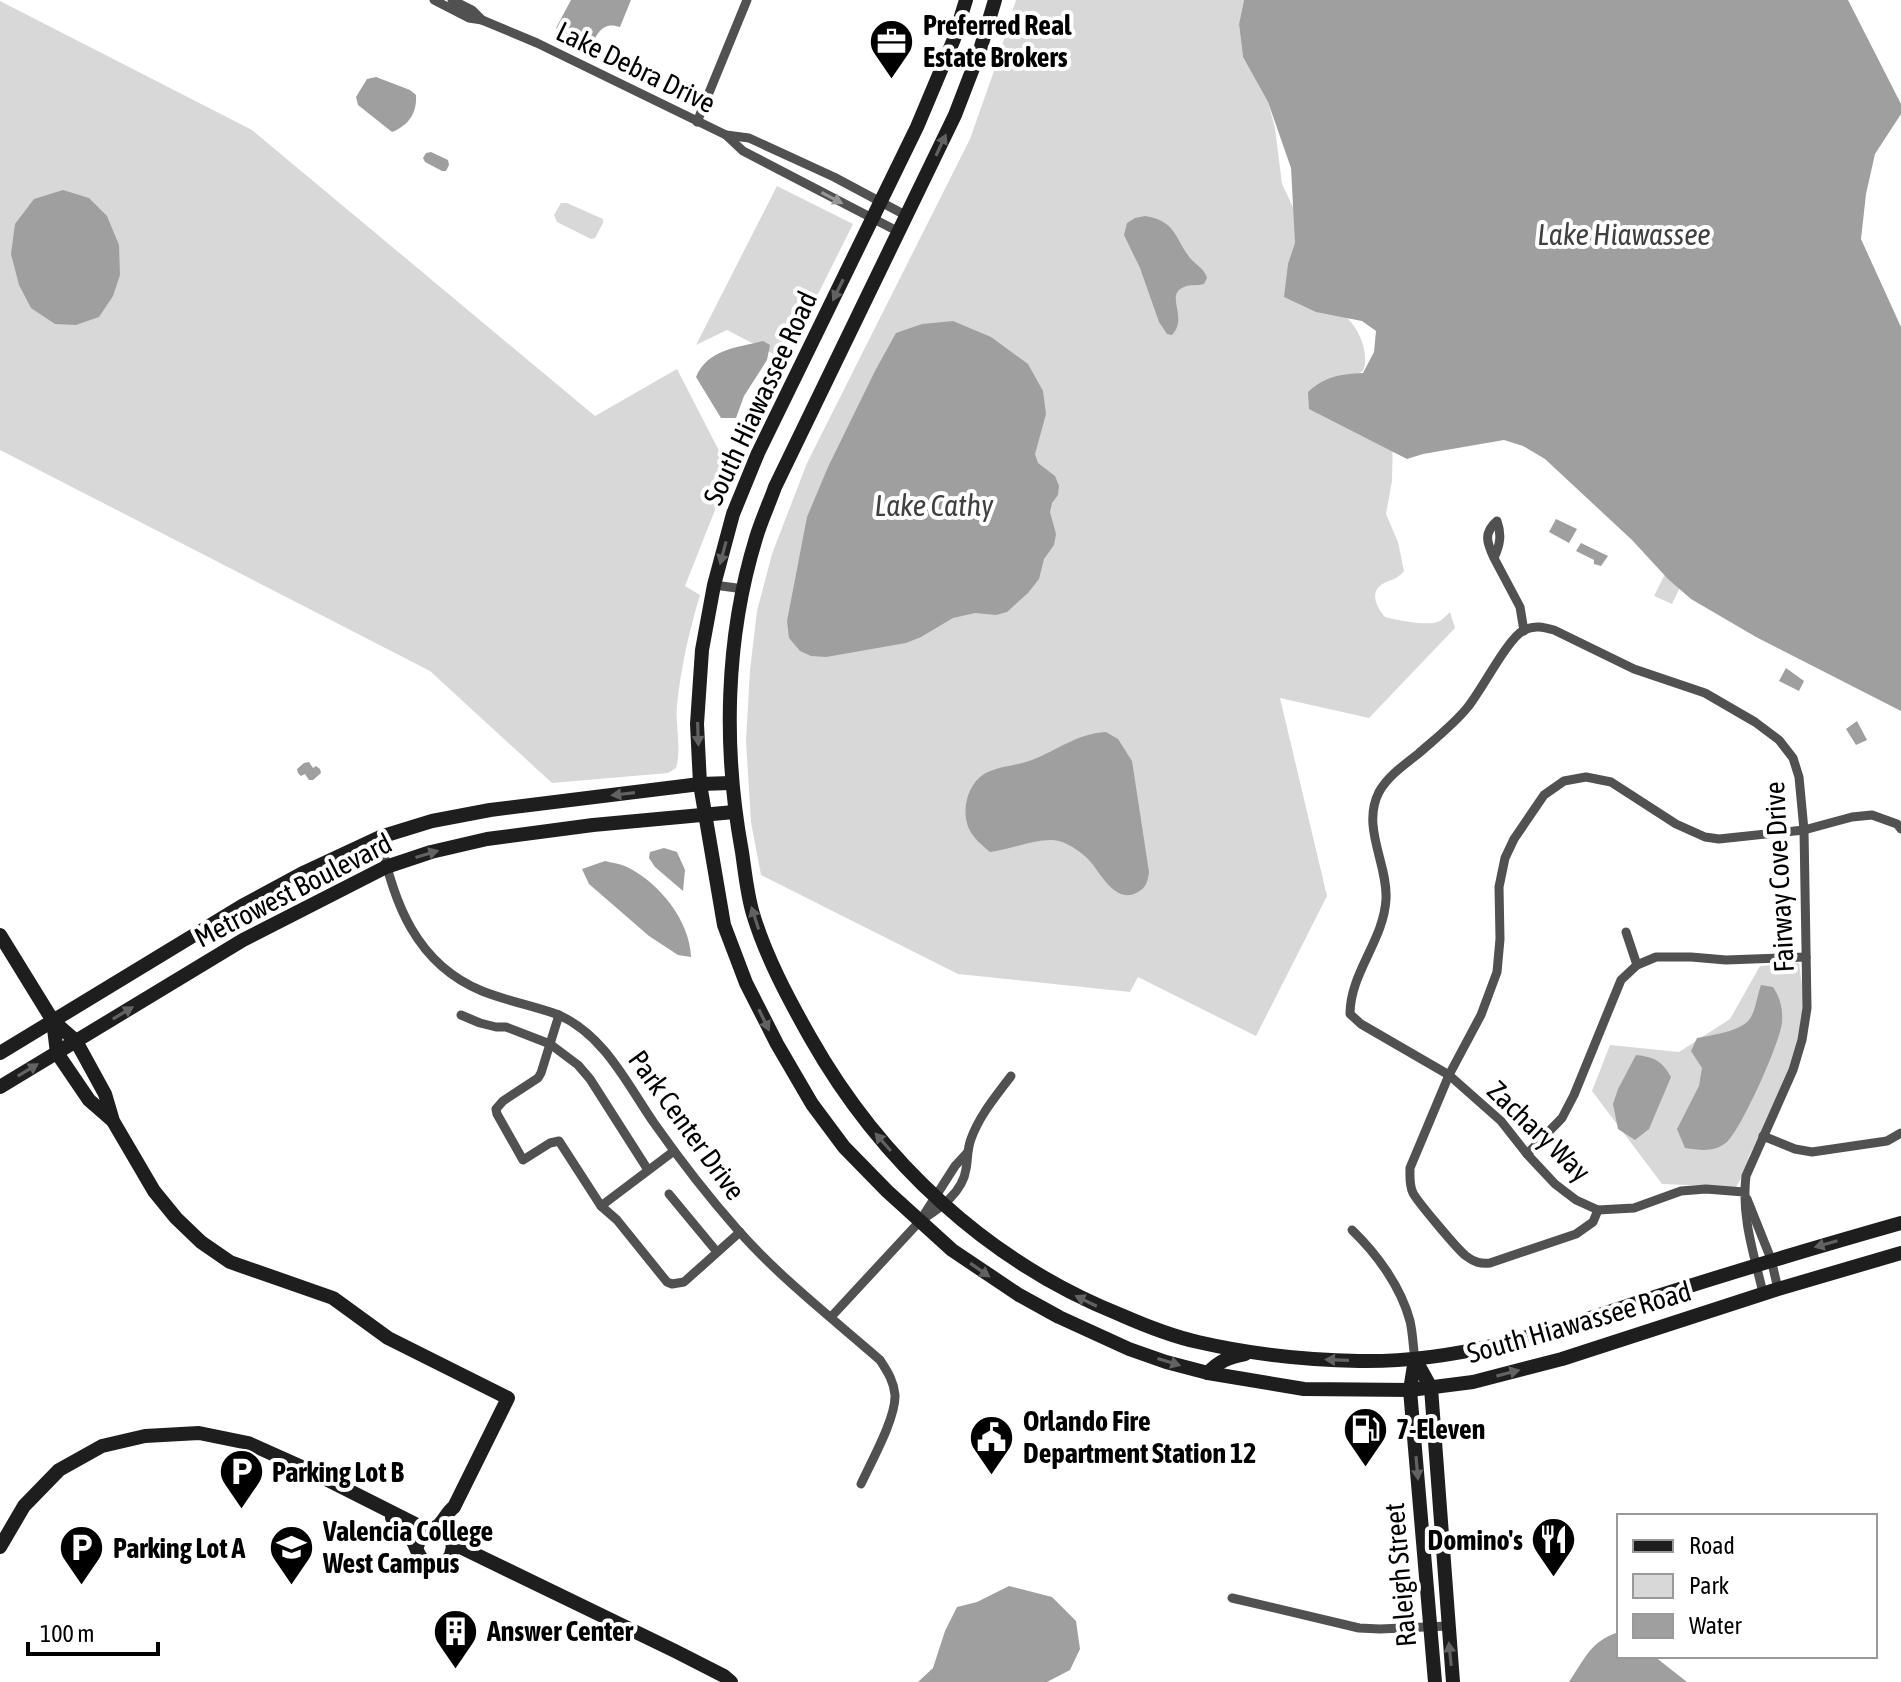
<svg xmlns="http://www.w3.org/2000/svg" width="1901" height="1682" viewBox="0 0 1901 1682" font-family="'Asap Condensed',sans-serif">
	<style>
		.green { fill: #d8d8d8 }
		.water { fill: #9f9f9f }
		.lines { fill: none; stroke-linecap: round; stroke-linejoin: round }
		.street { stroke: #515151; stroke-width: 9 }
		.secondary { stroke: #1e1e1e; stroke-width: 14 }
		.oneway { fill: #626262 }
		.oneway2 { fill: #979797 }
		.labels { text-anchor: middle; stroke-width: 8; stroke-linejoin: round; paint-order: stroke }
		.poi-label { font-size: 28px; font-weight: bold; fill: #000; stroke: #fff; text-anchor: start }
		.street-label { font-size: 28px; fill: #000; stroke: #fff }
		.water-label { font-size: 30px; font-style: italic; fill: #404040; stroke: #fff }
	</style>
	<rect width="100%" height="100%" fill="#fff"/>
	<g class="green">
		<path d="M1016 0H1244L1239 24 1243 57 1268 102 1275 128 1282 184 1345 316C1359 328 1370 353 1363 371L1353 376 1393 436 1392 481 1386 514 1398 542 1404 571C1395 582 1388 579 1380 586 1369 595 1379 610 1385 617 1397 620 1430 627 1440 621 1441 621 1450 612 1450 612L1455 628 1369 718 1280 698 1327 896 1256 1036 1138 977 1130 992 958 974 761 875 751 822 746 741 750 670 757 611 772 554 807 463 970 139 995 68Z"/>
		<path d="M0 1 252 130 595 416 677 369 730 472 685 586 700 595C689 632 681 667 677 705 675 726 682 747 676 768L668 773 552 783 430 671 0 450Z"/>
		<path d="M777 186 853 224 785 360 727 330 696 345Z"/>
		<path d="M561 203H567L603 219V223L595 238 591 239 557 222 554 215Z"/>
		<path d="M1665 574 1682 583 1672 604 1654 596Z"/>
		<path d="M1799 963 1806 1014 1788 1080 1747 1160 1772 1128 1736 1187 1662 1184 1592 1091 1610 1045 1679 1052 1730 1019 1760 966Z"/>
	</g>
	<g class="water">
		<path d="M571 0H631L620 27C603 21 597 33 591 47L556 28Z"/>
		<path d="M1244 0H1848L1901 104V114L1875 154 1866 194 1861 239 1901 327V711L1756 637 1691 599 1668 579 1632 540 1545 459 1523 446 1504 440 1423 454 1407 459 1309 409 1308 392C1325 376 1341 374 1363 373L1374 352 1376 331 1362 321 1316 312 1284 297 1288 264 1295 243 1291 168 1268 102 1243 57 1239 24Z"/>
		<path d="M376 77 410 90 416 95C417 113 409 125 392 132L358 105 356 97 367 79Z"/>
		<path d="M431 152 448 160 449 165 446 171H442L425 162 423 158 426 153Z"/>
		<path d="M63 190 89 198 107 216 119 245 120 275 113 296 99 317 76 325 55 324 31 308 19 285 11 254 15 224 34 199Z"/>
		<path d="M1145 216C1176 221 1174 237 1190 258 1197 266 1204 268 1207 278L1204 284C1197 286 1190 284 1184 287 1164 295 1189 317 1172 335L1167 334 1159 322 1140 268 1124 235 1127 223 1135 218Z"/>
		<path d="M953 321 991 337 1028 364 1043 391 1046 414 1035 454 1038 463 1055 476 1059 486 1058 495 1052 503 1050 512 1056 534 1054 545 1044 559 1039 579 1028 593 1007 612 996 615 975 613 953 618 921 637 906 643 826 657 811 656 800 651 789 638 787 621 807 517 828 467 875 371 896 333 922 324Z"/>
		<path d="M763 341 770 345 767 360 744 396 736 418H721L696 377C708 349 736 348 763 341Z"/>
		<path d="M1556 519 1577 529 1569 543 1549 532Z"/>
		<path d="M1581 543 1608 556 1601 566 1594 564V560L1576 551Z"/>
		<path d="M1786 668 1804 681 1799 691 1779 681Z"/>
		<path d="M1857 721 1867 740 1856 745 1846 729Z"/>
		<path d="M1106 732 1118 739 1132 761 1149 872C1148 881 1146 888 1138 892 1114 906 1100 870 1086 857 1078 850 1069 844 1059 841 1041 836 1010 850 990 852 982 845 974 839 969 829 961 811 967 785 984 774 998 766 1016 766 1032 760 1058 750 1076 734 1106 732Z"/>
		<path d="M309 762 313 768 316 766 320 769 321 773 313 780H309L305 774 301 776 298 773 297 769 304 763Z"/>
		<path d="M664 848 677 852 685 870 683 891 655 867 649 858 650 852Z"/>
		<path d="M605 861C613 863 622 864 629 868 660 884 690 921 691 957L678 955 649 936 589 884 582 869Z"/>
		<path d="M1761 985 1773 987C1780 997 1783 1009 1782 1022 1781 1041 1741 1130 1727 1142 1714 1153 1700 1150 1685 1148L1677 1129 1699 1086 1702 1068 1691 1051 1697 1038C1712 1035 1744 1031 1751 1017 1756 1008 1757 996 1761 985Z"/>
		<path d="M1636 1055C1654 1057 1662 1061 1671 1077L1649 1129 1635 1140 1618 1129 1613 1104 1618 1089Z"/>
		<path d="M1009 1586 1052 1597 1076 1621 1080 1649 1070 1670 1047 1682H918L933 1668 945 1631 957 1607 977 1602Z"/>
		<path d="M1619 1632V1656H1654L1687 1682H1569C1585 1659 1590 1641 1619 1632Z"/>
	</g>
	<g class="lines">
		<g class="street">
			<path d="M434 0 469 18 482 20 537 43 726 135 743 151 899 232"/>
			<path d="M452 0 472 10 482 20"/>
			<path d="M697 122 747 0"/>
			<path d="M726 135 749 138 834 177 907 216"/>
			<path d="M1494 558C1487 543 1483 533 1497 521 1502 535 1500 545 1494 558L1520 607 1524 631"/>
			<path d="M714 585 744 589"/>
			<path d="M380 837C393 902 416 964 482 991 507 1001 534 1006 559 1015 605 1036 627 1084 654 1123 680 1160 707 1195 737 1229 779 1277 832 1318 880 1360 887 1371 894 1381 895 1395 896 1418 871 1462 861 1484"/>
			<path d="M1626 932 1637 965"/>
			<path d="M461 1015 480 1023 496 1027H506L550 1044 578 1065 590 1079 648 1170"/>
			<path d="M559 1015 541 1073 538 1078 503 1101 496 1109 497 1114 523 1160 550 1143 559 1141 601 1206 674 1151"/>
			<path d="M1763 1136 1795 1149 1812 1152 1887 1141 1901 1133"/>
			<path d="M1527 1154 1562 1118 1574 1095 1621 980 1637 965 1656 957H1691L1726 960 1806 957"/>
			<path d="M1744 1192 1706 1189 1681 1191 1634 1208 1598 1210 1576 1200 1555 1184 1527 1154 1501 1121 1449 1075 1361 1024 1350 1014C1350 973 1384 940 1386 899 1388 864 1361 827 1379 792 1388 776 1404 765 1418 754 1435 739 1453 725 1467 708 1482 690 1507 639 1524 630 1534 625 1543 627 1554 630L1634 669 1705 693 1755 722 1779 740 1793 758 1799 777 1804 830 1807 1008 1802 1040 1793 1070 1746 1176C1741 1217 1754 1254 1763 1293"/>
			<path d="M669 1194 717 1252"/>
			<path d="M1747 1199 1771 1259 1778 1289"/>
			<path d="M601 1206 617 1220 667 1282 672 1284 684 1282 740 1232"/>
			<path d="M1598 1210 1593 1222 1576 1234 1490 1263C1480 1264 1474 1262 1466 1256 1458 1250 1417 1201 1413 1193 1409 1185 1410 1176 1410 1168L1449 1075 1481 1015 1497 972 1500 939 1499 887 1505 858 1514 839 1544 795 1564 781 1586 777 1611 782 1676 824 1705 837 1719 839 1804 830 1852 817 1872 815 1897 824 1901 829"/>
			<path d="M923 1219C940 1208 963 1192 966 1169 968 1159 967 1149 971 1139 979 1116 996 1096 1011 1076"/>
			<path d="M1352 1230C1377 1254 1401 1287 1410 1321 1413 1334 1413 1347 1415 1359"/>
			<path d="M831 1317 920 1221 955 1166 967 1153"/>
			<path d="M1232 1598 1359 1628 1380 1629 1448 1626"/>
		</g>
		<g class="secondary">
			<path d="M966 0 954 39 917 127 758 453 733 514 714 585 702 650 697 724 700 784 724 925 746 983 777 1044 812 1104 844 1147 887 1191 952 1250 1019 1295 1059 1317 1129 1349 1166 1362 1208 1373 1304 1389 1410 1390 1473 1382 1562 1359 1778 1289 1901 1253"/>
			<path d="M995 0 980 50 955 115 775 487C769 504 761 521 756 538 725 639 723 749 742 852 745 872 747 894 753 914 766 957 788 998 810 1037 880 1161 988 1262 1121 1315 1146 1326 1171 1336 1198 1342 1250 1354 1306 1360 1359 1361 1466 1363 1558 1328 1658 1296 1739 1270 1820 1246 1901 1223"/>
			<path d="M0 935 53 1021 76 1041 105 1094 113 1121 154 1191 176 1218 201 1242 230 1262 333 1298 388 1338 508 1398 454 1507C447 1512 444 1521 437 1527"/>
			<path d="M53 1021 57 1053 89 1100 112 1120"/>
			<path d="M0 1053 242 906 305 872 380 837 432 821 490 810 700 784 731 783"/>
			<path d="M0 1087 243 940 386 867 431 852 487 839 593 825 734 812"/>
			<path d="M1415 1359 1431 1388 1453 1682"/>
			<path d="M1415 1359 1410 1390 1435 1682"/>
			<path d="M1208 1373C1219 1361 1229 1357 1245 1354"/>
			<path d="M392 1518C398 1525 405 1531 411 1538 416 1545 417 1555 424 1561 444 1575 459 1553 450 1534L437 1527C425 1529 419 1536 417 1547"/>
			<path d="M454 1544 675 1651 724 1676 731 1682"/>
			<path d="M0 1547 24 1506 59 1470 102 1446 145 1436 199 1433 248 1443 306 1469 427 1530"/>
		</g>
	</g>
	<defs><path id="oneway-solid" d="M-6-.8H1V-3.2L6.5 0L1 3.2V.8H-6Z" transform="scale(2)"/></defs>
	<g class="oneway">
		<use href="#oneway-solid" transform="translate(941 145) rotate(-65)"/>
		<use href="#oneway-solid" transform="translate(838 290) rotate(116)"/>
		<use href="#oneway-solid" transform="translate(723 553) rotate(105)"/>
		<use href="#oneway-solid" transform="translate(698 734) rotate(88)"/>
		<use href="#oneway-solid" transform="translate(623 794) rotate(173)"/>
		<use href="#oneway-solid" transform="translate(427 854) rotate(-17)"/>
		<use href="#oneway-solid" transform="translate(755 918) rotate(-108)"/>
		<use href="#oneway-solid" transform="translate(123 1013) rotate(-31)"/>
		<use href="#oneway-solid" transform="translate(764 1020) rotate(64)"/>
		<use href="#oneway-solid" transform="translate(28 1070) rotate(-31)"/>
		<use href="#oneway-solid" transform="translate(883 1142) rotate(-131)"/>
		<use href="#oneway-solid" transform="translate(1826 1244) rotate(164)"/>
		<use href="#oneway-solid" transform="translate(980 1270) rotate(35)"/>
		<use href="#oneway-solid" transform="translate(1086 1301) rotate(-154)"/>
		<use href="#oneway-solid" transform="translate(1337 1360) rotate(-178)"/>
		<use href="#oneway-solid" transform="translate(1169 1362) rotate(17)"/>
		<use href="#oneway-solid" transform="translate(1508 1373) rotate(-15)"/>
		<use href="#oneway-solid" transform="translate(1417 1468) rotate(85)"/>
		<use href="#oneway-solid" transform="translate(1450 1654) rotate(-96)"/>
	</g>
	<use class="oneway2" href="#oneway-solid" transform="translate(832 198) rotate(28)"/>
	<defs>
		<symbol id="office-pin" viewBox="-11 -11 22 30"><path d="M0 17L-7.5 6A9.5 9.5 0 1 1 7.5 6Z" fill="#000" stroke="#fff"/><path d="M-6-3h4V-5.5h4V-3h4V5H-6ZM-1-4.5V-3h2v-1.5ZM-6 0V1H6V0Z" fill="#fff"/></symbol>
		<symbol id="fuel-pin" viewBox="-11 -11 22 30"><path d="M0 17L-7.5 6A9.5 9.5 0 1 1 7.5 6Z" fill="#000" stroke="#fff"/><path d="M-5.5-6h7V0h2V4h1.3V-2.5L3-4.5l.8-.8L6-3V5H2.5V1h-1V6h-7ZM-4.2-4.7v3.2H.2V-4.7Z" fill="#fff"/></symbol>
		<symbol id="civic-pin" viewBox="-11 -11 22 30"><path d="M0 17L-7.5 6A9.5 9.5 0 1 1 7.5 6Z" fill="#000" stroke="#fff"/><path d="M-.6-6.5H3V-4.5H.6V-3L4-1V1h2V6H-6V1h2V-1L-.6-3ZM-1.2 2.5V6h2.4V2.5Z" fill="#fff"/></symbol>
		<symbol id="parking-pin" viewBox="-11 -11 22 30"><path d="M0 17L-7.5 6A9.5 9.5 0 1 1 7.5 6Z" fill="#000" stroke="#fff"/><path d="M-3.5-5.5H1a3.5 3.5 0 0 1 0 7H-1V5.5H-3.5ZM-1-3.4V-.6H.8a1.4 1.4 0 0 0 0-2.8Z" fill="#fff"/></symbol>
		<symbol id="restaurant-pin" viewBox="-11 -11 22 30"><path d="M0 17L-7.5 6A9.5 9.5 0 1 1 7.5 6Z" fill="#000" stroke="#fff"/><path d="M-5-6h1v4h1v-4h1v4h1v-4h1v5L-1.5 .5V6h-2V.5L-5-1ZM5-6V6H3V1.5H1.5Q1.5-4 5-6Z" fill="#fff"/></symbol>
		<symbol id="university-pin" viewBox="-11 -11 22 30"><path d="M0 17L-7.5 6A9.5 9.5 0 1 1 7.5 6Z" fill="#000" stroke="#fff"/><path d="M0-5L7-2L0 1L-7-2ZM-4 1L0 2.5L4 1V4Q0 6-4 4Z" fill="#fff"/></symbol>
		<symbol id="building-pin" viewBox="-11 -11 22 30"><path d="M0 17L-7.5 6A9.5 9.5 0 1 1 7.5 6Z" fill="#000" stroke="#fff"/><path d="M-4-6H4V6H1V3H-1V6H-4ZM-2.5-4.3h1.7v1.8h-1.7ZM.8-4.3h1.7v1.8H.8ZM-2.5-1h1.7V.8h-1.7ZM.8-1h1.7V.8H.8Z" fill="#fff"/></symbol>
	</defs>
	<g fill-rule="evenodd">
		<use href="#office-pin" x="866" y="16" width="51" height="69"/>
		<use href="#fuel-pin" x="1340" y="1404" width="51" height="69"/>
		<use href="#civic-pin" x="966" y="1412" width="51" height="69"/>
		<use href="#parking-pin" x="216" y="1446" width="51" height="69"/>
		<use href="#restaurant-pin" x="1528" y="1514" width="51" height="69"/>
		<use href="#university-pin" x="266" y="1522" width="51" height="69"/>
		<use href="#parking-pin" x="56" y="1522" width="51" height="69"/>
		<use href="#building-pin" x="430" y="1606" width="51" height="69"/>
	</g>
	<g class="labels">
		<g class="poi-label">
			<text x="923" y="35">Preferred Real<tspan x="923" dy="32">Estate Brokers</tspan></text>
			<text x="1023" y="1431">Orlando Fire<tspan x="1023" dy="32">Department Station 12</tspan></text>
			<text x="1396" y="1439">7-Eleven</text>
			<text x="272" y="1482">Parking Lot B</text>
			<text x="323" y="1541">Valencia College<tspan x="323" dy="32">West Campus</tspan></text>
			<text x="1523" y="1550" text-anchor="end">Domino's</text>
			<text x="113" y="1558">Parking Lot A</text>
			<text x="487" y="1641">Answer Center</text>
		</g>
		<g class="street-label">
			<text transform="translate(636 67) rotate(26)" y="10">Lake Debra Drive</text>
			<text transform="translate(760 398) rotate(-65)" y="10">South Hiawassee Road</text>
			<text transform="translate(1779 877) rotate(-93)" y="10">Fairway Cove Drive</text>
			<text transform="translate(293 890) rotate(-27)" y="10">Metrowest Boulevard</text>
			<text transform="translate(687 1125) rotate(54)" y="10">Park Center Drive</text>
			<text transform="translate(1539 1131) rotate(44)" y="10">Zachary Way</text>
			<text transform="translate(1579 1322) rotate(-16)" y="10">South Hiawassee Road</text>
			<text transform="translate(1400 1575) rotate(-95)" y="10">Raleigh Street</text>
		</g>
		<g class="water-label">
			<text x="1624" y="245">Lake Hiawassee</text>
			<text x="934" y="516">Lake Cathy</text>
		</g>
	</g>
	<rect x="1617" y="1514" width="260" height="144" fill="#ffffff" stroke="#999999" stroke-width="2"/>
	<rect x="1633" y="1540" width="40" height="12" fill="#1e1e1e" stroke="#999999" stroke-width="2"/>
	<text x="1689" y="1554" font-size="24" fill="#000000">Road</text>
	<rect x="1633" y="1574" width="40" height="24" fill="#d8d8d8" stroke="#999999" stroke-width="2"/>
	<text x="1689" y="1594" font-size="24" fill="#000000">Park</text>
	<rect x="1633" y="1614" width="40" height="24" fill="#9f9f9f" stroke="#999999" stroke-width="2"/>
	<text x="1689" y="1634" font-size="24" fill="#000000">Water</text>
	<path d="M28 1642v12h130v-12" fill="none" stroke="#000000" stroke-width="4"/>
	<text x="40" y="1642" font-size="24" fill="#000000" stroke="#ffffff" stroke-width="6" paint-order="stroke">100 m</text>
</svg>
